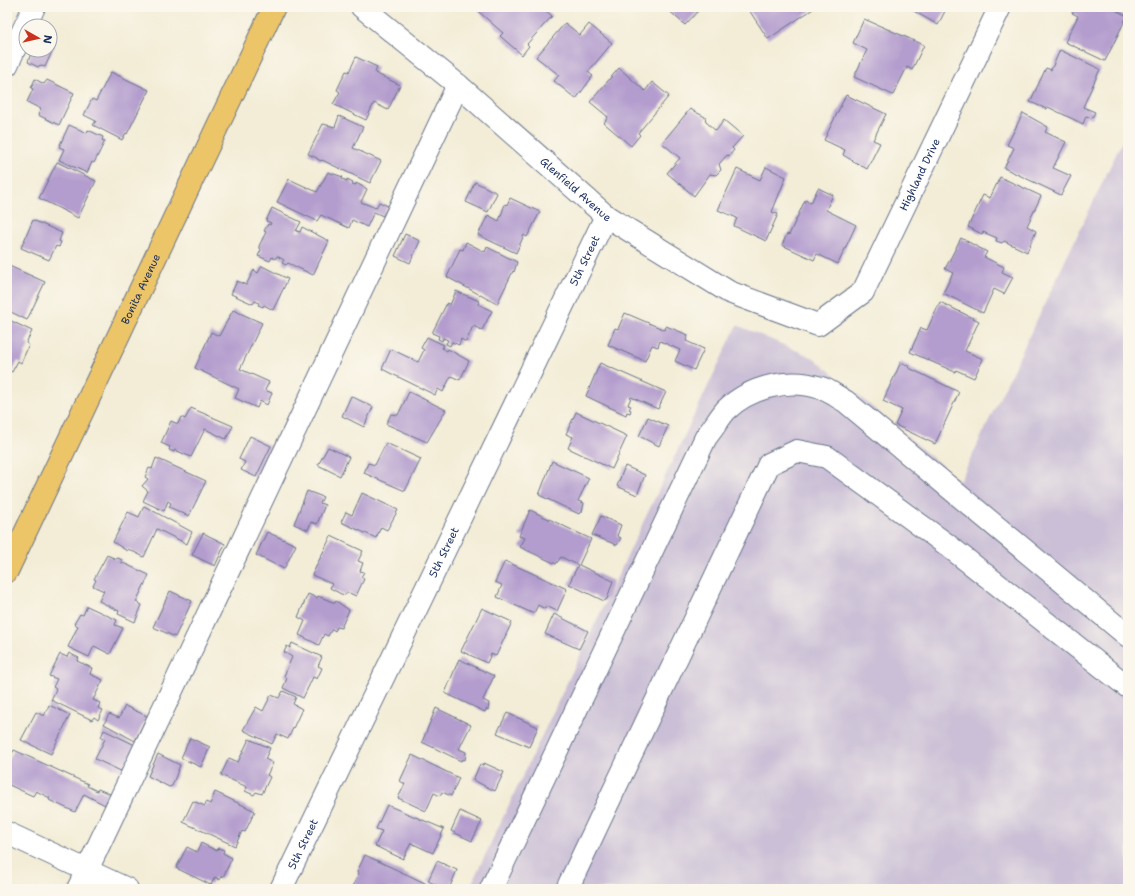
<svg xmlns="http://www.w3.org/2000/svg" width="1135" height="896" viewBox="0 0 1135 896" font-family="'Shantell Sans',sans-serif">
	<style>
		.industrial { fill: #cabfd6 }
		.building { fill: #b39cce }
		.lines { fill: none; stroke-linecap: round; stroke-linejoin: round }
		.minor-casing { stroke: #677288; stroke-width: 24 }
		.major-casing { stroke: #677288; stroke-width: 24 }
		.minor { stroke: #fff; stroke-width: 22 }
		.major { stroke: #edc569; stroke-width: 22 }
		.labels { text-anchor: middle; stroke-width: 3; stroke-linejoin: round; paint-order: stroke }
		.street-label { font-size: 11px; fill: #1b2f5e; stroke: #fbf7ec }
	</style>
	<rect width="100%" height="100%" fill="#fbf7ec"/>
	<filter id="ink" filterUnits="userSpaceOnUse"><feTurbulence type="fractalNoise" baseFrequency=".025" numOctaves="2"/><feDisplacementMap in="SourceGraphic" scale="8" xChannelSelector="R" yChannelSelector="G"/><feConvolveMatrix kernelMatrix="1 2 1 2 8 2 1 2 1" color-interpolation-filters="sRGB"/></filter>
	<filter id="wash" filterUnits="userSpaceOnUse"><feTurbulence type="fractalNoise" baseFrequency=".012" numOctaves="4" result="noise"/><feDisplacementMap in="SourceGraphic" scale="16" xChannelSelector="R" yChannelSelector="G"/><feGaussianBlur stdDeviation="0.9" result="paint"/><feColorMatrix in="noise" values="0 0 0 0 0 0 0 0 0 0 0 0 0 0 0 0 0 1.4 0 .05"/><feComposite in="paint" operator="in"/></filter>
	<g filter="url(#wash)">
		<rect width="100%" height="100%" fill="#f3edd7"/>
		<path class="industrial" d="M1128 129V889H469L737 325 814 358 960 481Z"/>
		<g id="blocks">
			<g class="building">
				<path d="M483 7H546L544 9 552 16 527 44 529 46 522 55 500 36 503 33 479 12Z"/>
				<path d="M665 7H702L685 25Z"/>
				<path d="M747 7H816L768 39Z"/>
				<path d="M914 7H947L938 25 912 10Z"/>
				<path d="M1075 7H1109L1127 16 1105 61 1065 42 1078 16 1072 13Z"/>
				<path d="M864 19 924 45 912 70 907 67 893 95 854 77 867 50 853 43Z"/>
				<path d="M565 23 580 35 589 24 612 43 588 72 593 76 576 99 554 81 559 75 536 57Z"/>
				<path d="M50 43 55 45 45 67 40 65 38 67 28 62 32 50H50Z"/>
				<path d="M1060 50 1100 69 1083 107 1095 112 1092 118 1086 116 1083 124 1048 107 1047 109 1030 102 1046 68 1051 70Z"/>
				<path d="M356 57 377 67 375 73 400 85 388 110 374 103 366 120 333 104 340 92 337 90 346 71 349 72Z"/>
				<path d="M619 68 645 91 652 82 669 96 638 133 640 135 631 146 604 123 608 117 590 102Z"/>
				<path d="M111 72 149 90 127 134 126 133 122 140 93 125 96 121 84 115 92 99 96 101Z"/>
				<path d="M35 79 44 84 47 80 74 93 59 125 38 115 41 109 27 102 33 89 31 88Z"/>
				<path d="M846 95 886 114 873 140 880 143 867 169 843 155 845 150 824 140Z"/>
				<path d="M690 109 705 117 706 122 716 131 724 120 743 136 732 148 734 150 729 156 727 155 719 164 721 170 716 175 710 174 694 196 667 173 680 158 662 143Z"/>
				<path d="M1023 113 1048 127 1045 132 1066 142 1053 168 1071 176 1061 195 1004 168 1014 148 1007 145Z"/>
				<path d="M339 116 363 127 353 148 381 161 370 183 322 160 321 161 317 159V158L308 154 323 124 335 127Z"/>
				<path d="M69 125 87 133 88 130 103 137 102 140 105 141 94 163 92 162 87 173 59 160 64 149 59 147Z"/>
				<path d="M57 162 96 181 78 218 39 198Z"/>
				<path d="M766 167 786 177 772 212 778 214 766 241 734 226 737 218 718 210 737 169 760 180Z"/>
				<path d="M328 172 343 177 342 179 347 181V179L353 182 352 184 356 185V183L367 189 361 202 376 208 379 202 388 206 383 216 374 212 367 227 352 220 349 228 321 215 317 221 277 202 289 179 317 192Z"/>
				<path d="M1000 177 1041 196 1027 226 1036 231 1027 252 1004 241 1002 243 996 241 997 238 983 232 982 234 968 227 983 195 990 198Z"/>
				<path d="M475 182 497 193 488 212 466 202Z"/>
				<path d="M818 188 833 195 826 210 856 225 838 264 817 254 814 260 782 245 787 234 789 235 805 200 811 203Z"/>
				<path d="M510 198 540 212 527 237 524 235 516 253 478 235 488 215 499 221 505 204 507 205Z"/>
				<path d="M272 208 301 222 296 231 300 232 302 227 329 241 313 275 288 263 286 265 282 263 284 260 277 256 275 259 272 257 270 261 258 256 261 250 259 246 266 232 264 231 268 224 270 225 271 223 266 221Z"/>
				<path d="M33 220 62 233 59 241 61 242 59 247 56 246 49 260 21 248Z"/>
				<path d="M405 234 420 241 410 263 395 256Z"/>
				<path d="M961 238 987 252 984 257 1004 267 1002 272 1013 277 1004 294 994 289 983 313 943 293 953 273 945 269Z"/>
				<path d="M466 242 485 252 487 247 517 262 514 272 513 271 497 304 447 277 460 249 463 250Z"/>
				<path d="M7 265 45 282 27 320 7 310Z"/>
				<path d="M262 266 288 279 273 310 264 305 263 307 258 305 259 303 255 301 253 304 231 294 237 281 246 285 254 270 258 273Z"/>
				<path d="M456 291 479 301 478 304 492 311 482 330 473 326 466 342 461 339 459 345 452 342 450 346 446 344 448 340 443 338 442 341 438 339 439 336 432 333 447 303 450 305Z"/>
				<path d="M940 302 979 321 965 351 983 359 974 378 956 370 955 372 910 352 921 328 927 330Z"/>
				<path d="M233 310 262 323 240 369 269 382 265 390 272 393 267 405 260 401 257 408 235 398 239 389 195 368 211 332 219 336Z"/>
				<path d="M625 313 665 330 666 326 688 335 686 341 704 349 694 370 675 361 680 350 660 341 658 347 652 345 645 361 608 345 615 328 618 329Z"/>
				<path d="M7 319 32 331 26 343 29 345 21 363 18 361 12 372 7 370Z"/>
				<path d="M427 337 444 345 442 348 447 351 448 349 469 361 460 380 451 376 443 392 438 389 435 395 382 369 391 349 418 362 424 350 421 348Z"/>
				<path d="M901 362 910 367 909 368 959 392 935 444 895 425 902 410 883 401Z"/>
				<path d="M600 363 666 392 658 409 631 397 628 405 631 406 629 409 631 410 630 413 627 412 626 415 586 396Z"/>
				<path d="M409 392 446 410 427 442 386 424 391 414 398 415Z"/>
				<path d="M351 396 373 407 364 427 342 416Z"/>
				<path d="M191 408 233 426 226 439 205 429 191 457 175 450 174 452 169 450 170 447 161 443 171 421 178 424 181 417 185 419Z"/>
				<path d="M576 412 627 436 612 469 568 448 573 437 566 434Z"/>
				<path d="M648 417 668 426 659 446 639 436Z"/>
				<path d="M250 436 271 446 256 477 241 470 245 462 239 459Z"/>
				<path d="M386 443 421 459 405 491 364 473 368 463 375 465Z"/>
				<path d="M328 447 349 457 340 476 318 465Z"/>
				<path d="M156 458 206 481 189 516 169 507 171 503 168 501 164 511 143 501 148 491 142 486 148 479 145 477 149 468 152 469Z"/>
				<path d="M552 461 589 478 578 501 584 503 582 512H580L579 514 539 495Z"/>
				<path d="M625 466 645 475 637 495 617 486Z"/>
				<path d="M307 491 323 497 320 503 325 505 317 524 311 522 308 530 294 524Z"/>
				<path d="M362 493 398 510 387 530 381 527 376 538 341 522 346 512 352 515Z"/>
				<path d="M144 506 192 532 187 544 157 529 144 557 128 549 127 551 113 542 128 512 139 517Z"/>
				<path d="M530 510 591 539 579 565 613 581 607 599 604 601 569 584 578 565 561 557 556 564 520 547 525 538 519 536Z"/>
				<path d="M601 516 621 525 617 536 621 538 617 545 592 535Z"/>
				<path d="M267 532 296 545 284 569 256 555Z"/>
				<path d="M203 533 225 544 215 566 192 555Z"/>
				<path d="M331 536 363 551 358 561 363 563 360 571 364 572 361 577 364 579 356 596 347 592 345 595 341 594 330 588 332 584 312 575Z"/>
				<path d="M107 555 116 559 118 558 122 560 121 562 149 575 136 602 142 605 135 622 118 614 119 611 99 601 104 591 93 586 96 580 94 579Z"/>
				<path d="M505 561 567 589 557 611 546 606 545 609 538 605 534 613H532L497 597 502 585 495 582Z"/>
				<path d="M170 591 192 601 175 637 153 627Z"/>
				<path d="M308 594 317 598 318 596 335 603 336 601 349 610 341 628 337 627 335 631 332 629 328 636 324 634 319 645 299 635 305 621 298 617Z"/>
				<path d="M87 606 117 620 115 625 123 628 110 654 94 646 89 657 68 647 78 626 74 624 80 614 83 615Z"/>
				<path d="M482 608 512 622 496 656 491 654 487 663 461 651Z"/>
				<path d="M554 614 588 631 579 649 545 634Z"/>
				<path d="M292 643 322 657 318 666 322 668 317 679 313 677 303 698 283 688 287 678 284 676 292 657 284 652 287 646 290 648Z"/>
				<path d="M69 653 79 658 77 661 92 668 90 674 103 680 93 700 100 703 98 708 103 710 98 720 94 717 92 720 51 700 56 689 53 687 57 679 49 676 60 654 67 657Z"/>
				<path d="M459 659 494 676 483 700 489 703 488 710 486 709 485 712 445 693Z"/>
				<path d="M283 691 296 697 293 704 302 709 288 739 277 734 272 744 243 730 256 707 263 711 271 695 279 698Z"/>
				<path d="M49 705 70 715 51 754 21 740 36 712 44 716Z"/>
				<path d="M125 706 147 716 135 741 104 724 109 714 119 718Z"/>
				<path d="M436 708 471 725 459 749 466 752 465 760 463 759 461 761 422 742Z"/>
				<path d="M507 713 538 727 529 747 497 733Z"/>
				<path d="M104 730 137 746 125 773 95 759 105 739 101 737Z"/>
				<path d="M190 738 210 747 201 767 181 758Z"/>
				<path d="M249 739 270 748 265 759 273 763 267 775 270 777 262 794 256 792 254 795 245 791 247 787 221 775 229 758 238 762Z"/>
				<path d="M14 750 88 784 87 786 97 791 98 789 110 794 105 805 84 794 75 812 49 800 50 798 36 791 33 796 7 784V763Z"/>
				<path d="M158 754 180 765 172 786 169 787 148 776Z"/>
				<path d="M412 755 459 778 451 796 442 792 440 796 434 793 426 811 398 798 405 784 400 781Z"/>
				<path d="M484 763 504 772 495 791 473 780 480 764 483 765Z"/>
				<path d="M215 792 255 811 245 832 242 831 235 846 183 822 193 801 205 806 206 802 210 804Z"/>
				<path d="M387 805 444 829 433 853 411 843 403 859 375 846 382 831 376 829Z"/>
				<path d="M460 811 482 821 472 841 451 831Z"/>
				<path d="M201 843 217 851 218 848 224 850 223 853 232 858 223 877 221 876 220 880 215 877 211 885 176 868 187 847 197 852Z"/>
				<path d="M365 855 427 884 425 889H352L359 873 357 872Z"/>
				<path d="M437 861 457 870 449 889H444L428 881Z"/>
			</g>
		</g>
	</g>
	<g filter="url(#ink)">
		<use href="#blocks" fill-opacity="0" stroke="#677288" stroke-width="1"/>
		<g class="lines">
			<defs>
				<g id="minor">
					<path id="s1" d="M362 7 458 85 606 216 729 292 818 325 863 292 1000 7"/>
					<path d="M7 65 34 7"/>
					<path d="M7 833 127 889"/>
					<path d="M78 889 458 85"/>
					<path id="s2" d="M281 889 606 216"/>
					<path d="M491 889 706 437C713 429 719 418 726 410 750 387 789 377 821 388 829 390 837 397 845 401L1128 636"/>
					<path d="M567 889 769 464 797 451 827 457 946 544 1128 687"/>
				</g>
				<g id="major">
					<path id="s3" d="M7 571 274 7"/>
				</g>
			</defs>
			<use href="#minor" class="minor-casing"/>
			<use href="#major" class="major-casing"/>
			<use href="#minor" class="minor"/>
			<use href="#major" class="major"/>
		</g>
	</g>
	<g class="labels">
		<g class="street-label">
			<text dy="4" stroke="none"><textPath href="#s1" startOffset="747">Highland Drive</textPath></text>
			<text dy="4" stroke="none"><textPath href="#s1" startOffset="281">Glenfield Avenue</textPath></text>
			<text dy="4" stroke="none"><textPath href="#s2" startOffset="698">5th Street</textPath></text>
			<text dy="4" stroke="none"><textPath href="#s3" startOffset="312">Bonita Avenue</textPath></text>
			<text dy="4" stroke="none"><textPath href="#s2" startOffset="374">5th Street</textPath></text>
			<text dy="4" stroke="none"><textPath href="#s2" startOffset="50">5th Street</textPath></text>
		</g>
	</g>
	<rect width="1135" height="896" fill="none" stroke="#fbf7ec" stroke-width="24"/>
	<g transform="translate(38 38) rotate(98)"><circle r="19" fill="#fbf7ec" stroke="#a1a7b3"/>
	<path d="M0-3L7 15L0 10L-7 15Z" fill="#c8321e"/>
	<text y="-6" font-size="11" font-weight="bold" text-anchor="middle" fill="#1b2f5e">N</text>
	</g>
</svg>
